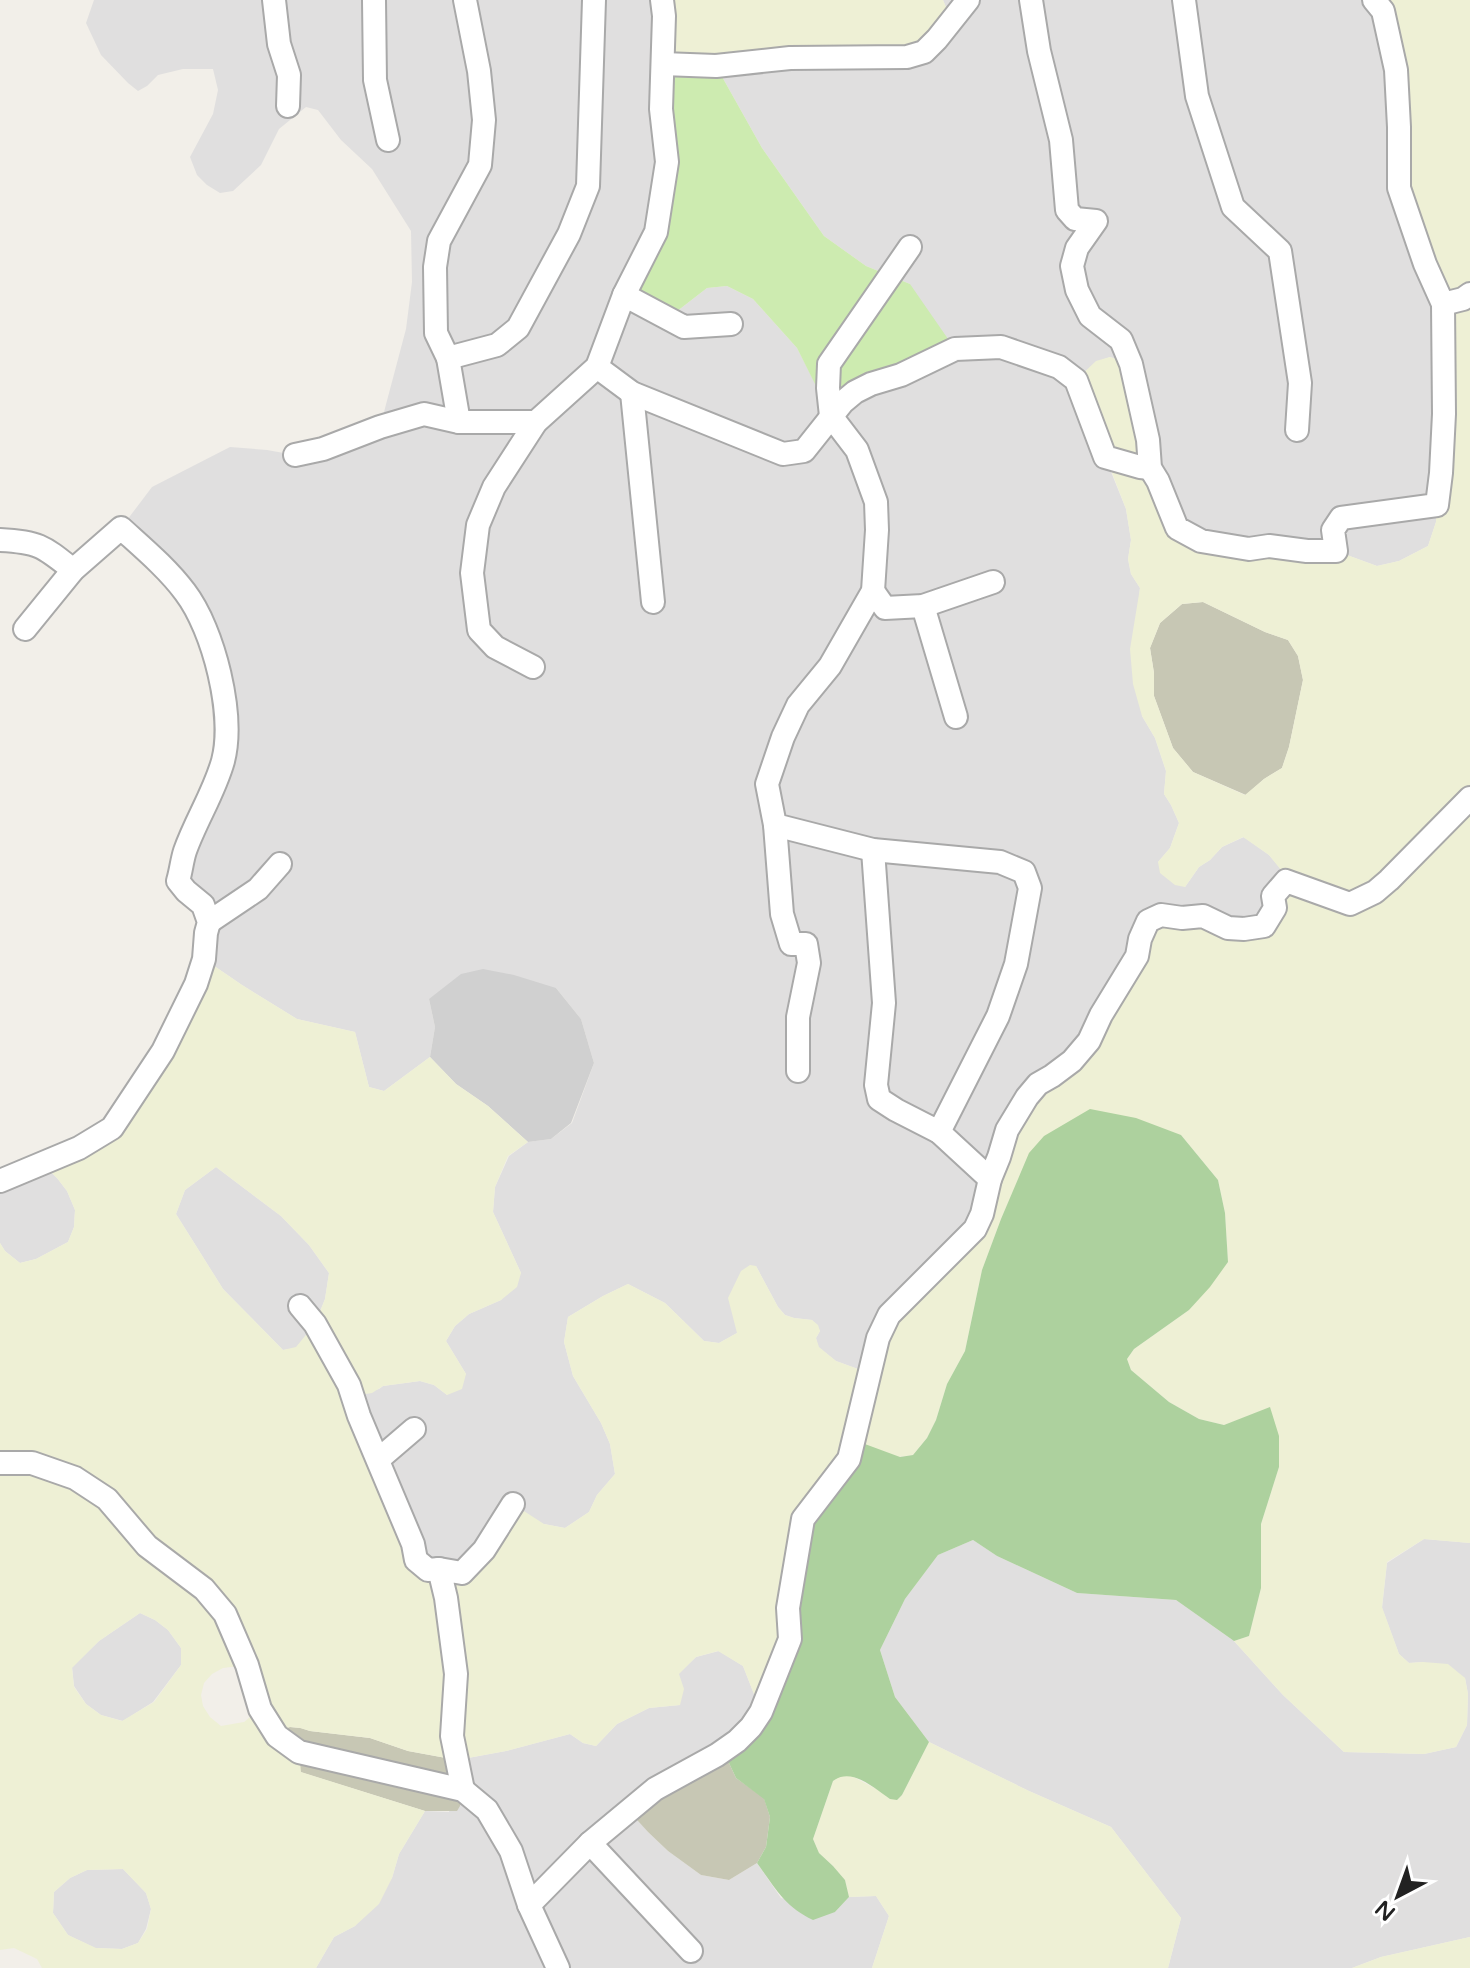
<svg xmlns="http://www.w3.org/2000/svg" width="1470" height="1968" viewBox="0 0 1470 1968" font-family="'Varela Round',sans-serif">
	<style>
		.residential { fill: #e0dfdf }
		.religious { fill: #d0d0d0 }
		.construction { fill: #c7c7b4 }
		.farmland { fill: #eef0d5; fill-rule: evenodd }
		.grass { fill: #cdebb0 }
		.forest { fill: #add19e }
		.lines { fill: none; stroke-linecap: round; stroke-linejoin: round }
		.minor-casing { stroke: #a9a9a9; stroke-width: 26 }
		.minor { stroke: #fff; stroke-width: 22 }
	</style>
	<rect width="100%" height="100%" fill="#f2efe9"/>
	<g class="residential">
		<path d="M94 0H662L676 312 707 288 727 286 753 299 797 348 832 416 910 284 866 266 824 236 762 148 716 66 951 21 943 0H1374L1443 304 1436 522 1428 546 1399 561 1377 566 1336 551 1177 528 1131 364 1110 357 1096 362 1105 457 1126 509 1131 540 1128 559 1131 574 1140 588 1138 606 1142 716 1155 738 1166 771 1164 794 1171 805 1179 823 1170 848 1158 862 1185 887 1199 867 1210 860 1222 847 1244 837 1269 855 1286 875 1275 908 982 1214 871 1367 858 1369 836 1361 818 1347 816 1338 820 1331 812 1320 794 1318 785 1315 778 1307 756 1266 737 1333 719 1343 704 1341 665 1303 628 1284 603 1296 568 1317 564 1342 573 1376 601 1423 610 1444 615 1474 597 1495 589 1512 565 1528 544 1524 462 1573 428 1570 353 1396 379 1389 383 1386 420 1381 434 1385 447 1395 466 1374 446 1341 455 1326 469 1314 501 1300 521 1273 493 1212 495 1187 509 1156 528 1142 551 1139 572 1123 594 1063 581 1019 556 988 429 999 435 1027 430 1057 384 1091 369 1087 355 1032 297 1019 242 985 204 959 206 933 178 881 223 761 205 628 121 528 152 487 230 447 267 450 295 455 380 427 406 329 412 282 411 231 372 169 341 140 318 110 306 107 279 129 261 165 233 191 220 193 207 185 197 175 190 157 213 114 218 90 213 69H183L158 75 147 86 138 91 128 83 101 55 86 23Z"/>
		<path d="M42 1163 57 1178 67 1191 75 1210 74 1227 68 1242 36 1259 20 1263 5 1251 0 1243V1181Z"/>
		<path d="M216 1167 281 1216 309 1245 329 1273 325 1299 315 1324 296 1348 283 1350 223 1289 176 1214 185 1190Z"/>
		<path d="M1424 1539 1470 1543V1937L1381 1957 1352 1968H1168L1181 1918 1111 1827 1029 1791 929 1742 895 1697 880 1650 905 1599 938 1555 973 1540 997 1556 1077 1593 1176 1600 1234 1641 1283 1695 1344 1752 1424 1754 1456 1747 1467 1725 1468 1694 1465 1678 1423 1662 1409 1663 1399 1654 1382 1608 1387 1563Z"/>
		<path d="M140 1613 155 1620 168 1630 181 1648V1665L153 1702 123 1721 101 1715 86 1704 74 1686 72 1667 99 1641Z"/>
		<path d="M719 1651 743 1666 761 1712 630 1811 648 1832 668 1851 701 1875 729 1880 757 1863 781 1898 835 1912 849 1897 876 1896 889 1916 872 1968H316L334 1937 355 1926 392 1878 399 1854 425 1811 449 1812 457 1760 506 1751 570 1734 583 1743 596 1746 617 1724 649 1708 680 1705 678 1674 696 1657Z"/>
		<path d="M123 1869 146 1893 151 1909 146 1929 138 1943 122 1949 95 1948 68 1935 53 1913 54 1892 70 1878 87 1870Z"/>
	</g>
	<path class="religious" d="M483 969 514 975 556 988 581 1019 594 1063 571 1123 551 1139 528 1142 488 1106 456 1084 430 1057 435 1027 429 999 461 974Z"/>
	<g class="construction">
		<path d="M1203 602 1265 632 1288 640 1298 656 1303 680 1289 747 1282 768 1264 779 1246 795 1193 772 1173 748 1154 696V673L1150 648 1160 623 1182 604Z"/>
		<path d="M290 1727 301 1728 310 1731 370 1738 408 1751 457 1760 463 1790 460 1806 457 1811H425L300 1772 299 1752 282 1729Z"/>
		<path d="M717 1755 729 1763 736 1778 764 1798 770 1817 766 1847 757 1863 729 1880 701 1875 668 1851 648 1832 629 1811Z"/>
	</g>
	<g class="farmland">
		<path d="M662 0H943L952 21 924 52 663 64Z"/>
		<path d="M1374 0H1470V1543L1424 1539 1387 1562 1382 1607 1399 1654 1409 1663 1423 1662 1448 1664 1465 1678 1468 1694 1467 1725 1456 1747 1424 1754 1344 1752 1283 1695 1234 1641 1249 1636 1261 1588V1524L1279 1467 1270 1408 1224 1425 1199 1419 1169 1402 1131 1370 1127 1359 1134 1349 1189 1310 1228 1262 1225 1213 1218 1180 1181 1135 1029 1154 1001 1219 982 1270 965 1351 947 1384 936 1420 927 1438 913 1455 899 1457 854 1441 788 1608 761 1712 743 1666 718 1651 696 1657 679 1674 684 1689 680 1705 649 1708 617 1724 596 1746 583 1743 570 1734 506 1751 457 1760 408 1751 370 1738 310 1731 300 1728 290 1727 282 1729 299 1752 301 1772 425 1811 399 1854 392 1878 379 1904 355 1926 334 1937 316 1968H42L37 1959 14 1948 0 1950V1243L5 1251 20 1263 36 1259 68 1242 74 1227 75 1210 67 1191 57 1178 42 1163 112 1127 204 959 242 985 297 1019 355 1032 369 1087 384 1091 430 1057 456 1084 488 1106 528 1142 508 1156 495 1187 493 1212 521 1273 517 1287 501 1300 469 1314 455 1326 446 1341 466 1374 462 1389 447 1395 434 1385 420 1381 383 1386 372 1393 353 1396 416 1559 462 1573 513 1504 544 1524 565 1528 589 1512 597 1495 615 1474 610 1444 601 1423 573 1376 564 1342 568 1317 603 1296 628 1284 665 1303 704 1341 719 1343 737 1333 728 1298 741 1271 750 1265 756 1266 778 1307 785 1315 794 1318 812 1320 818 1325 820 1331 816 1338 819 1347 836 1361 858 1369 871 1367 878 1338 975 1229 1007 1129 1072 1061 1148 921 1264 926 1285 875 1269 855 1243 837 1222 847 1210 860 1199 867 1185 887 1175 885 1160 873 1158 862 1170 848 1179 823 1171 805 1164 794 1166 771 1155 738 1142 716 1133 684 1130 649 1140 588 1131 574 1128 559 1131 540 1126 509 1076 380 1096 361 1110 357 1131 364 1177 528 1336 551 1377 566 1399 561 1428 546 1436 522 1442 354ZM1203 602 1265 632 1288 640 1298 656 1303 680 1289 747 1282 768 1264 779 1245 795 1193 772 1173 748 1154 696V673L1150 648 1160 623 1182 604ZM216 1167 281 1216 309 1245 329 1273 325 1299 315 1324 296 1347 283 1350 223 1289 176 1214 185 1190ZM140 1613 155 1620 168 1630 181 1648V1665L154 1702 122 1721 101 1715 86 1704 74 1687 72 1668 99 1641ZM247 1665 260 1709 244 1722 221 1726 210 1717 203 1706 201 1695 204 1683 212 1674 223 1668ZM123 1869 146 1893 151 1909 147 1929 138 1943 122 1949 96 1948 68 1935 53 1913 54 1892 70 1878 87 1870Z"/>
		<path d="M929 1742 1029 1791 1111 1827 1181 1918 1168 1968H872L889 1916 876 1896 849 1897 845 1880 833 1866 819 1853 813 1839 833 1781 840 1775 848 1774 897 1800 902 1795Z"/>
		<path d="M1470 1937V1968H1352L1381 1957Z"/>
	</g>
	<path class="grass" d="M663 64 716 66 762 148 824 236 866 266 910 284 955 349 831 416 797 348 753 299 727 286 707 288 676 312 624 295 656 232Z"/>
	<path class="forest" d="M1090 1109 1136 1118 1181 1135 1218 1180 1225 1213 1228 1262 1210 1287 1189 1310 1134 1349 1127 1359 1131 1370 1169 1402 1199 1419 1224 1425 1270 1407 1279 1436V1467L1261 1524V1588L1249 1636 1234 1641 1176 1600 1077 1593 997 1556 973 1540 938 1555 905 1599 880 1650 895 1697 929 1742 902 1795 897 1800 890 1799C874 1788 852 1767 833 1781L813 1839 819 1853 833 1866 845 1880 849 1897 835 1912 813 1920C785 1907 775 1888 757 1863L766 1847 770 1817 764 1799 736 1778 729 1763 717 1755 737 1741 790 1639 803 1519 854 1440 900 1457 913 1455 927 1438 936 1420 947 1384 965 1351 982 1270 1001 1219 1029 1153 1044 1136Z"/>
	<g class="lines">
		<defs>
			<g id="minor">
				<path d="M274 0 279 44 289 75 288 106"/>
				<path d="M374 0 375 80 388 140"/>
				<path d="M465 0 479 71 484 120 480 165 439 241 435 267 436 333 448 358 497 345 518 328 569 234 588 186 594 0"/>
				<path d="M1031 0 1039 51 1061 140 1067 210 1075 219 1096 221 1077 248 1072 266 1077 290 1090 316 1121 340 1131 364 1148 440 1150 468 1158 481 1177 528 1201 541 1249 549 1269 546 1307 551H1336L1333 530 1341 518 1437 505 1441 473 1444 414 1443 304 1425 264 1399 188V127L1396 70 1383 11 1374 0"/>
				<path d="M1184 0 1197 96 1233 207 1280 251 1300 383 1297 430"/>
				<path d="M663 64 716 66 790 58 907 57 924 52 937 39 968 0"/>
				<path d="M910 247 829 364 828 388 831 416 857 450 876 502 877 530 873 591 830 666 798 705 783 737 767 784 775 825 873 850 1000 862 1024 872 1030 888 1016 964 998 1016 939 1132"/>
				<path d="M624 295 684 327 731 324"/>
				<path d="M1443 304 1463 299 1470 294"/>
				<path d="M448 358 459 422"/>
				<path d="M597 367 632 393 783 454 804 451 843 402 855 392 871 384 901 375 955 349 1001 347 1059 367 1076 380 1105 457 1140 467 1150 468"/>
				<path d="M632 393 653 602"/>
				<path d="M295 455 323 449 380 427 424 414 459 422H536"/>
				<path d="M0 540C39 542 43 546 73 570"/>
				<path d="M873 591 885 608 923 606 993 582"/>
				<path d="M923 606 956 717"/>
				<path d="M533 667 495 647 479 630 472 573 478 525 494 487 536 422 597 367 624 295 656 232 667 162 661 109 664 16 662 0"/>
				<path d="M775 825 782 914 791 944H806L809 963 798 1017V1071"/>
				<path d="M873 850 884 1003 876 1085 879 1099 896 1110 939 1132 990 1179"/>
				<path d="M209 922 258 889 280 864"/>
				<path d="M0 1181 79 1148 112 1128 163 1051 196 984 204 959 206 933 209 922 203 905 186 891 178 881C181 871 182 860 185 851 196 820 214 793 223 761 235 715 214 630 185 592 167 568 143 548 121 528L73 570 25 629"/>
				<path d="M300 1306 315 1324 349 1385 359 1416 413 1544 416 1560 428 1570 439 1569"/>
				<path d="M379 1459 414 1429"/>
				<path d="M0 1463H32L75 1478 107 1499 147 1546 204 1589 225 1614 247 1665 260 1709 277 1736 299 1752 463 1790 487 1810 511 1851 529 1905 558 1968"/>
				<path d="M463 1790 452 1736 456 1674 446 1598 439 1569 462 1573 484 1550 513 1504"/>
				<path d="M590 1843 691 1951"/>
				<path d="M529 1905 590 1843 655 1789 717 1755 737 1741 751 1727 761 1712 790 1639 788 1608 803 1519 849 1459 878 1338 889 1315 975 1229 982 1214 990 1179 999 1157 1007 1130 1027 1097 1038 1084 1052 1076 1072 1061 1089 1041 1101 1015 1137 956 1140 939 1148 921 1161 915 1182 918 1203 916 1228 928 1244 929 1264 926 1275 908 1273 896 1286 881 1350 904 1375 892 1389 880 1470 798"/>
			</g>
		</defs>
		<use href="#minor" class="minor-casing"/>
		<use href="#minor" class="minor"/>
	</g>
	<g transform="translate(1398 1896) rotate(221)" stroke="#ffffff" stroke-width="6" paint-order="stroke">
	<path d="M0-6L14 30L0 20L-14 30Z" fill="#222222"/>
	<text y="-12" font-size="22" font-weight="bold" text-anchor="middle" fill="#222222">N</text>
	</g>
</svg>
